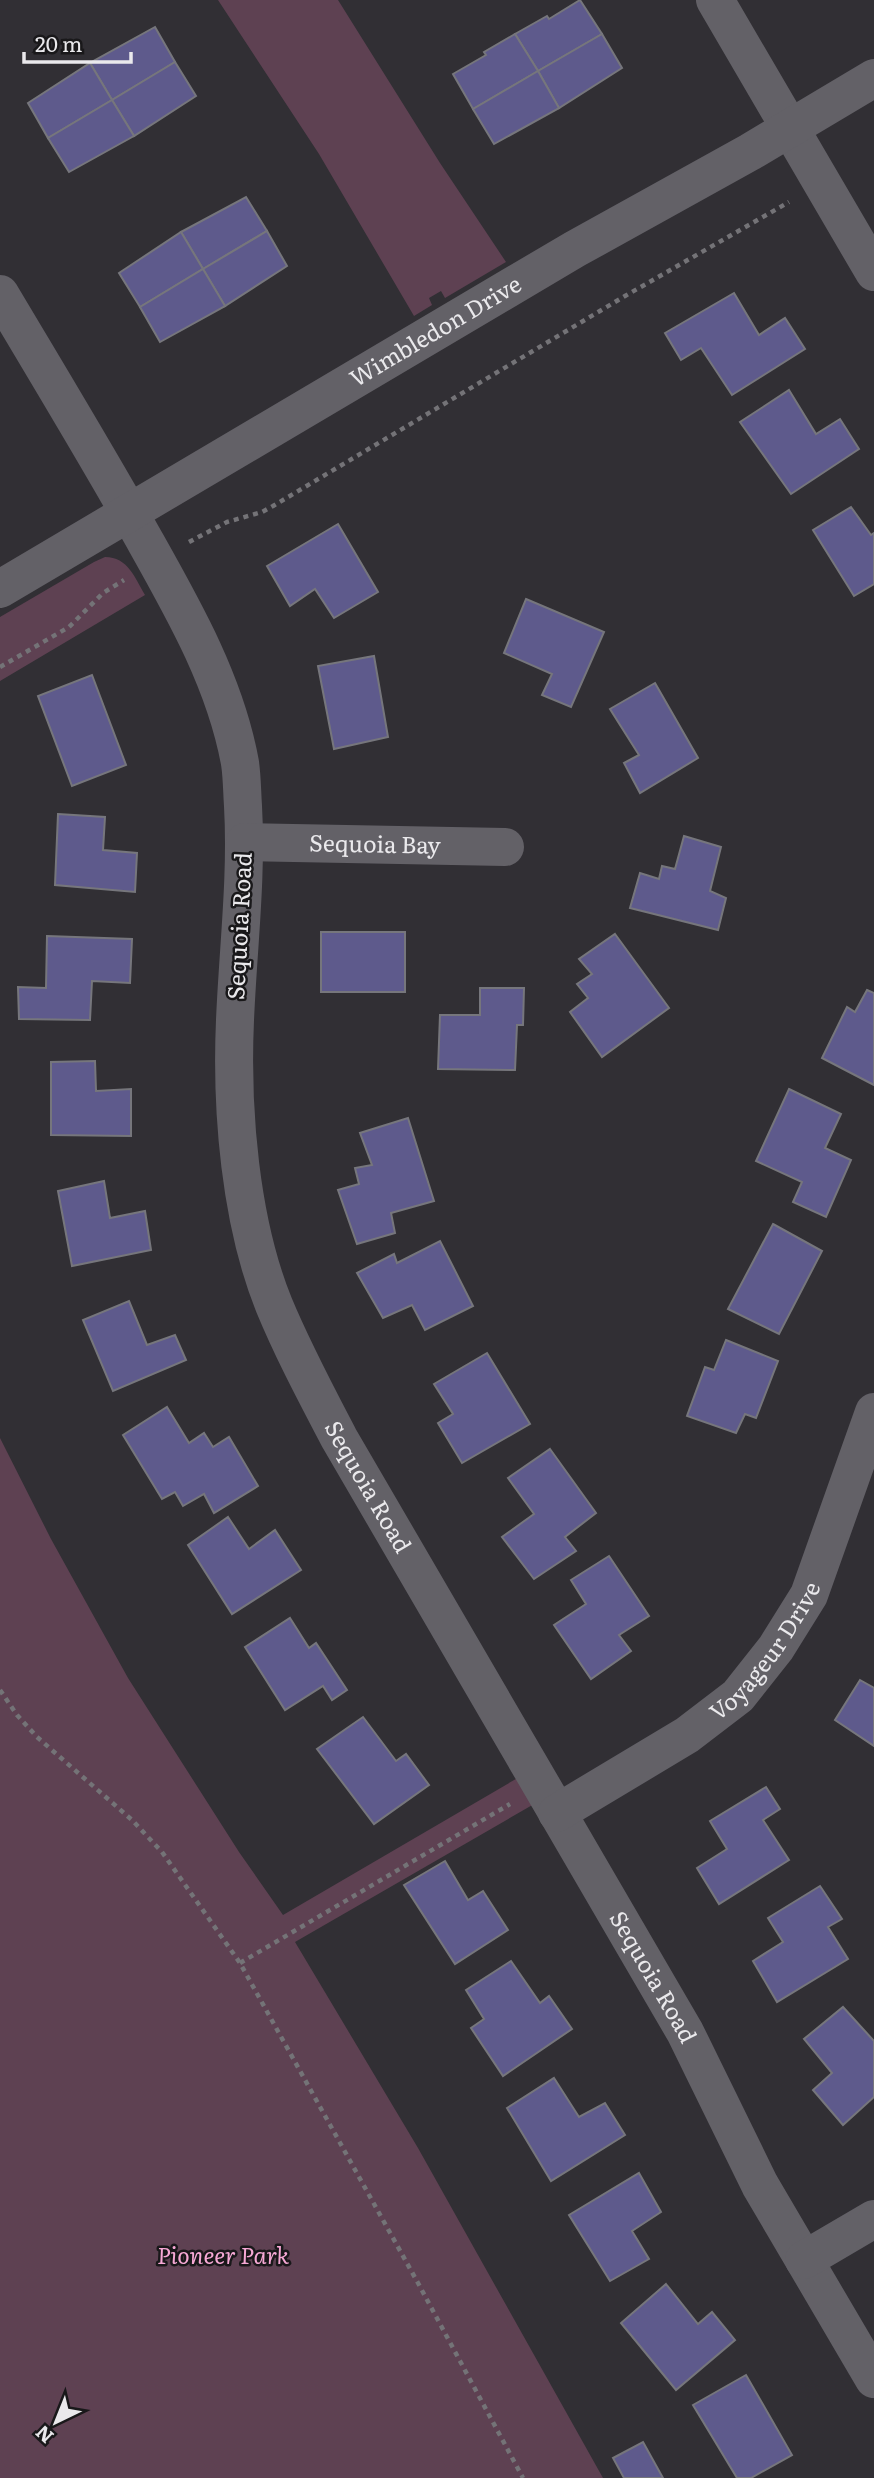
<svg xmlns="http://www.w3.org/2000/svg" width="874" height="2478" viewBox="0 0 874 2478" font-family="Literata,serif">
	<style>
		.green { fill: #5e4152 }
		.building { fill: #5e5a8c; stroke: #76767c; stroke-width: 2 }
		.lines { fill: none; stroke-linecap: round; stroke-linejoin: round }
		.path { stroke: #747377; stroke-width: 4.5; stroke-dasharray: 5 5; stroke-linecap: butt }
		.minor { stroke: #636167; stroke-width: 38 }
		.labels { text-anchor: middle; stroke-width: 5; stroke-linejoin: round; paint-order: stroke }
		.street-label { font-size: 23px; fill: #eae9ec; stroke: #19181a }
		.park-label { font-size: 23px; font-style: italic; fill: #f6a8d5; stroke: #19181a }
	</style>
	<rect width="100%" height="100%" fill="#312f34"/>
	<g class="green">
		<path d="M218 0H338L440 163 506 262 445 298 441 291 429 298 432 305 414 316 319 154Z"/>
		<path d="M105 557C128 557 135 578 145 595L0 681V617L94 562Z"/>
		<path d="M0 1438 51 1539 128 1678 239 1852 283 1915 533 1769 548 1796 295 1942 418 2148 603 2478H0Z"/>
	</g>
	<g class="building">
		<path d="M580 0 602 34 538 71 515 34 547 16 549 19Z"/>
		<path d="M155 27 175 62 112 100 90 63Z"/>
		<path d="M515 34 538 71 473 109 453 74 486 55 484 52Z"/>
		<path d="M602 34 622 68 559 108 538 71Z"/>
		<path d="M175 62 196 96 134 136 112 100Z"/>
		<path d="M90 63 112 100 48 138 28 103Z"/>
		<path d="M538 71 559 108 494 144 473 109Z"/>
		<path d="M112 100 134 136 69 172 48 138Z"/>
		<path d="M246 197 267 231 203 269 181 232Z"/>
		<path d="M267 231 287 266 225 306 203 269Z"/>
		<path d="M181 232 203 269 140 307 119 273Z"/>
		<path d="M203 269 225 306 160 342 140 307Z"/>
		<path d="M734 293 759 335 785 318 805 349 732 395 701 348 681 360 665 333Z"/>
		<path d="M789 390 816 434 840 419 859 449 791 494 740 422Z"/>
		<path d="M851 507 871 535 874 533V584L854 596 813 530Z"/>
		<path d="M338 524 378 592 334 618 315 589 290 606 267 566Z"/>
		<path d="M526 599 604 632 571 707 542 695 552 674 504 653Z"/>
		<path d="M374 656 388 737 334 749 318 666Z"/>
		<path d="M92 675 126 765 72 786 38 696Z"/>
		<path d="M655 683 698 758 640 793 624 763 639 755 610 709Z"/>
		<path d="M58 814 105 817 103 850 137 853 135 892 55 885Z"/>
		<path d="M684 836 721 847 710 891 726 898 718 930 630 908 640 873 659 879 662 866 675 869Z"/>
		<rect x="321" y="932" width="84" height="60"/>
		<path d="M615 934 669 1008 602 1057 570 1012 588 998 577 984 592 974 579 959Z"/>
		<path d="M47 936 132 939 130 983 92 981 90 1020 19 1019 18 987 46 988Z"/>
		<path d="M480 988H524L523 1025H517L515 1070 438 1069 440 1015H480Z"/>
		<path d="M867 990 874 993V1085L822 1058 847 1007 855 1012Z"/>
		<path d="M95 1061 96 1091 131 1089V1136L51 1135V1062Z"/>
		<path d="M789 1089 841 1114 825 1148 851 1160 826 1217 793 1202 802 1182 756 1161Z"/>
		<path d="M408 1118 434 1201 391 1213 395 1233 357 1244 338 1190 359 1184 355 1168 372 1165 360 1133Z"/>
		<path d="M104 1181 110 1218 145 1211 151 1250 72 1266 58 1191Z"/>
		<path d="M773 1224 822 1251 779 1334 728 1309Z"/>
		<path d="M440 1241 473 1306 425 1330 412 1305 383 1318 357 1273 394 1254 397 1263Z"/>
		<path d="M129 1301 147 1345 175 1335 186 1360 113 1391 83 1320Z"/>
		<path d="M726 1340 778 1361 756 1418 745 1414 736 1433 687 1416 705 1367 714 1370Z"/>
		<path d="M487 1353 530 1424 462 1463 438 1423 453 1414 434 1384Z"/>
		<path d="M167 1407 189 1443 204 1433 213 1447 229 1437 258 1486 214 1513 204 1494 183 1506 175 1492 162 1499 123 1435Z"/>
		<path d="M550 1449 596 1513 565 1537 576 1551 534 1579 502 1537 534 1514 508 1478Z"/>
		<path d="M228 1517 249 1549 275 1530 301 1570 232 1614 188 1545Z"/>
		<path d="M609 1556 649 1616 619 1635 631 1651 591 1679 554 1625 586 1604 571 1580Z"/>
		<path d="M290 1618 309 1648 316 1643 347 1690 332 1700 323 1686 285 1710 245 1647Z"/>
		<path d="M860 1680 874 1688V1746L835 1720Z"/>
		<path d="M363 1717 396 1761 406 1754 429 1785 374 1824 317 1749Z"/>
		<path d="M766 1787 780 1809 763 1820 789 1860 719 1904 697 1868 727 1849 710 1821Z"/>
		<path d="M445 1861 468 1900 483 1891 508 1930 455 1964 404 1885Z"/>
		<path d="M820 1886 842 1919 828 1927 848 1959 777 2002 753 1961 783 1942 768 1918Z"/>
		<path d="M511 1961 540 2003 549 1996 572 2029 503 2076 471 2028 484 2019 466 1990Z"/>
		<path d="M843 2007 874 2041V2097L843 2125 813 2090 832 2073 804 2039Z"/>
		<path d="M554 2078 579 2117 605 2103 625 2135 551 2181 507 2108Z"/>
		<path d="M639 2173 661 2212 632 2231 649 2259 610 2281 569 2215Z"/>
		<path d="M666 2284 698 2324 712 2312 735 2340 676 2390 621 2323Z"/>
		<path d="M746 2375 792 2455 751 2478H737L693 2405Z"/>
		<path d="M643 2442 663 2478H624L613 2458Z"/>
	</g>
	<g class="lines">
		<g class="path">
			<path d="M189 542 227 522 262 512 273 506 625 296 789 202"/>
			<path d="M0 667 69 627 103 593 124 580"/>
			<path d="M0 1690 17 1715 37 1737 132 1820 162 1852 240 1963 418 2283 523 2478"/>
			<path d="M240 1963 510 1804"/>
		</g>
		<g class="minor">
			<path d="M715 0 874 272"/>
			<path id="s1" d="M0 294C47 373 95 452 140 532 181 605 225 680 240 763 242 776 242 791 243 806 247 877 238 949 235 1020 231 1110 240 1221 274 1305 293 1351 316 1394 339 1438L685 2032 760 2185 874 2379"/>
			<path id="s2" d="M0 589 575 249 750 152 874 78"/>
			<path id="s3" d="M245 842 505 847"/>
			<path id="s4" d="M557 1813 687 1735 738 1696 776 1648 809 1595 874 1412"/>
			<path d="M804 2260 874 2219"/>
		</g>
	</g>
	<g class="labels">
		<g class="street-label">
			<text dy="8" stroke="none"><textPath href="#s2" startOffset="506">Wimbledon Drive</textPath></text>
			<text dy="8" stroke="none"><textPath href="#s3" startOffset="130">Sequoia Bay</textPath></text>
			<text transform="translate(240 926) rotate(-87)" y="8">Sequoia Road</text>
			<text dy="8" stroke="none"><textPath href="#s1" startOffset="1281">Sequoia Road</textPath></text>
			<text dy="8" stroke="none"><textPath href="#s4" startOffset="268">Voyageur Drive</textPath></text>
			<text dy="8" stroke="none"><textPath href="#s1" startOffset="1848">Sequoia Road</textPath></text>
		</g>
		<g class="park-label">
			<text x="223" y="2264">Pioneer Park</text>
		</g>
	</g>
	<g transform="translate(56 2422) rotate(223)" stroke="#19181a" stroke-width="5" paint-order="stroke">
	<path d="M0-5L12 26L0 18L-12 26Z" fill="#eae9ec"/>
	<text y="-10" font-size="19" font-weight="bold" text-anchor="middle" fill="#eae9ec">N</text>
	</g>
	<path d="M24 52v10h107v-10" fill="none" stroke="#eae9ec" stroke-width="3.5"/>
	<text x="35" y="52" font-size="21" fill="#eae9ec" stroke="#19181a" stroke-width="5" paint-order="stroke">20 m</text>
</svg>
